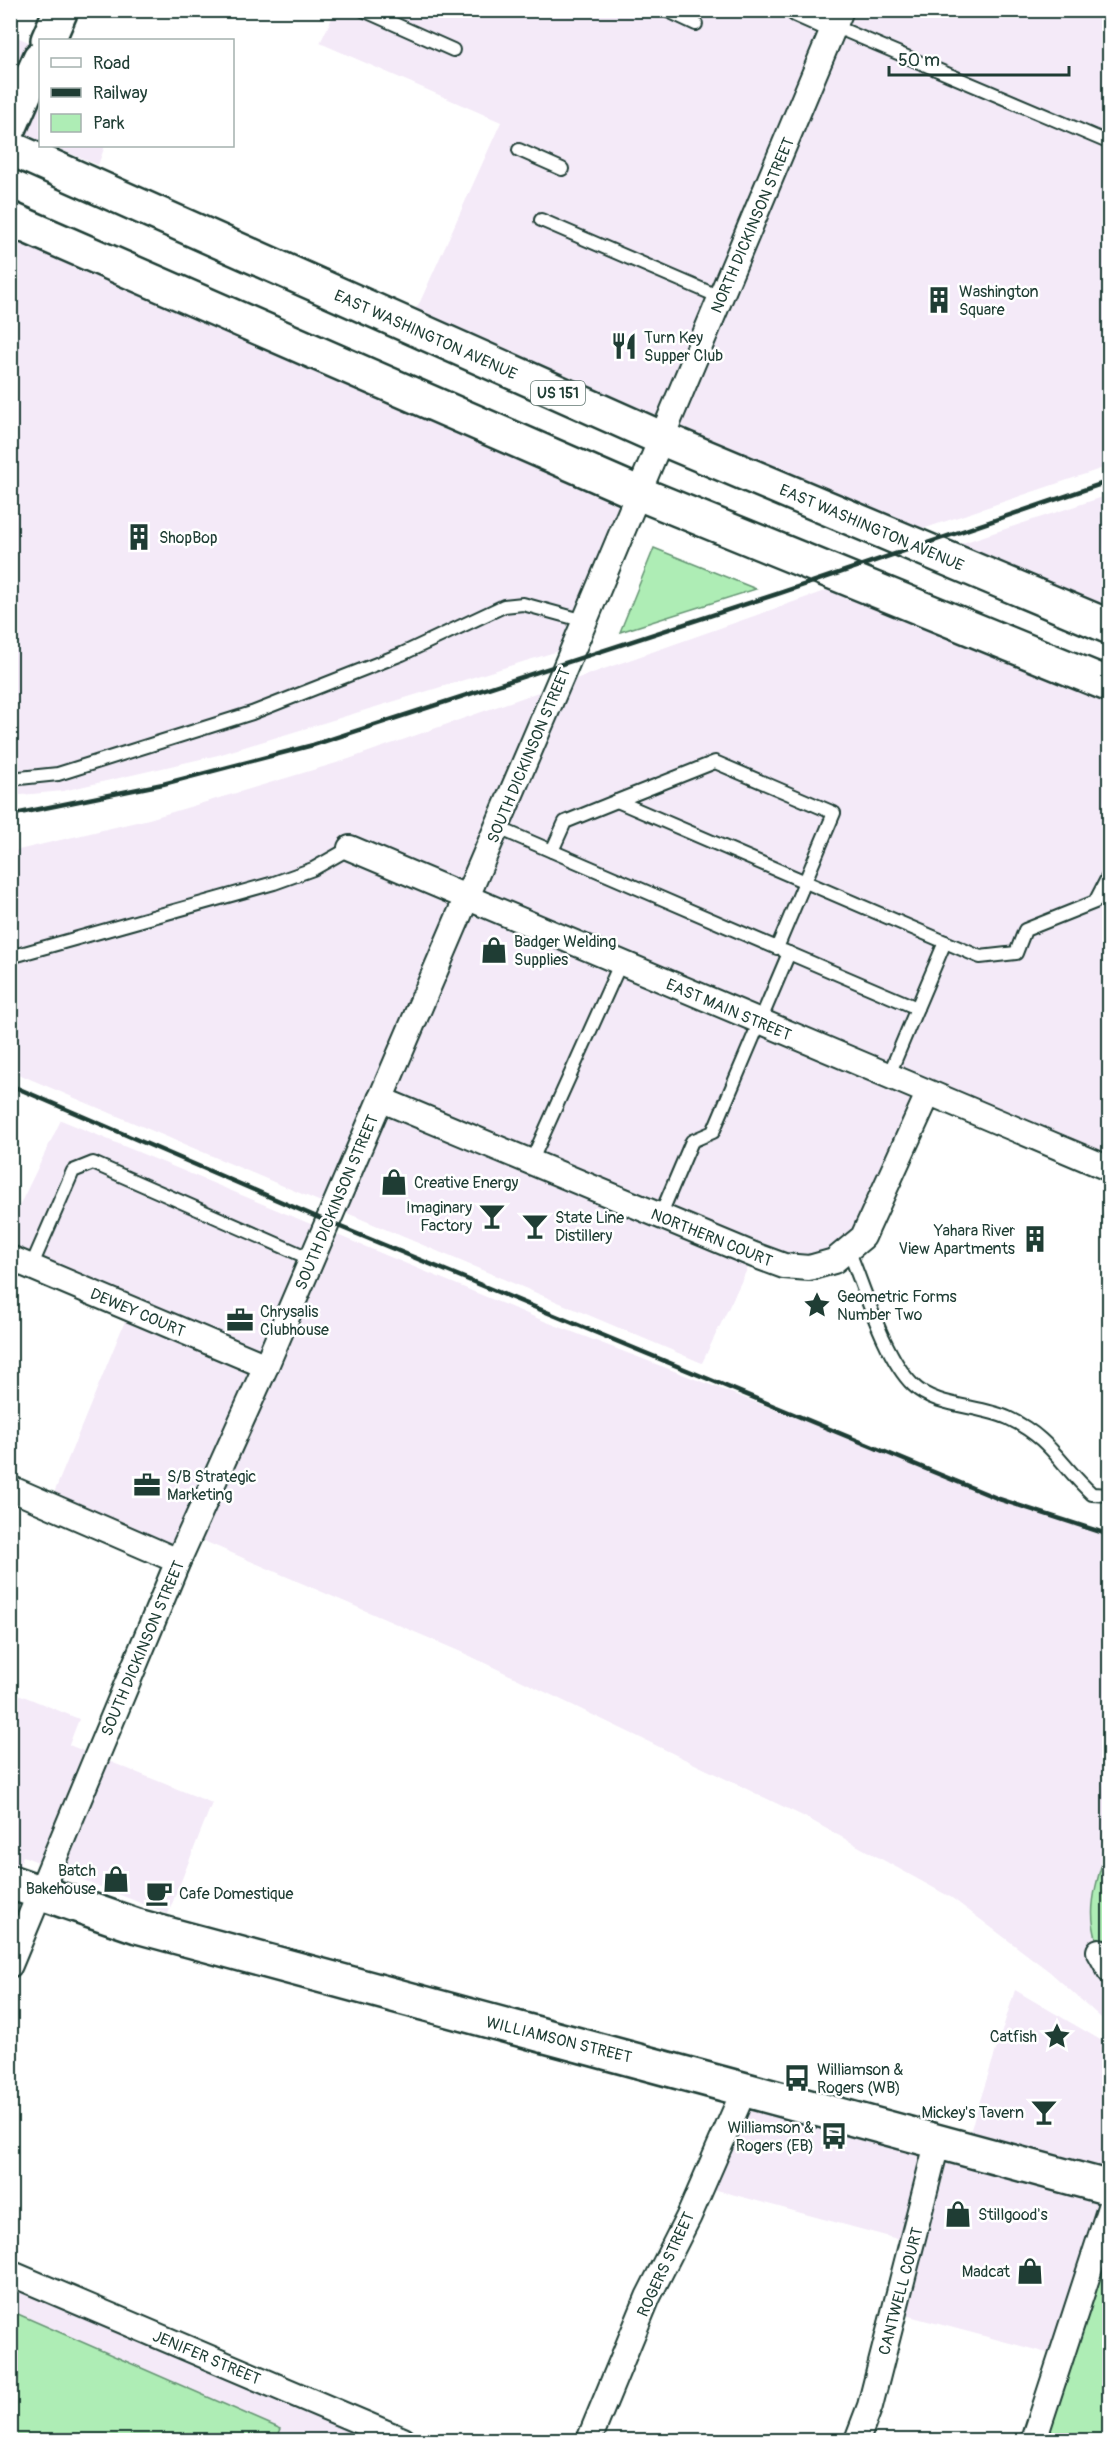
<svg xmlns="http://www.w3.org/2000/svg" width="1120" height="2451" viewBox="0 0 1120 2451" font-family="Pangolin,sans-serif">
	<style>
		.built { fill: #f4eaf8 }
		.green { fill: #aeedb5; stroke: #669574; stroke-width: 1.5 }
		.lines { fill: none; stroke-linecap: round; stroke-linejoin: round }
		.lane-casing { stroke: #1f3d34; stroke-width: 16 }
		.street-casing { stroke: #1f3d34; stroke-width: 28 }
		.secondary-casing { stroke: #1f3d34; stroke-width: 38 }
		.primary-casing { stroke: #1f3d34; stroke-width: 38 }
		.lane { stroke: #fff; stroke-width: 12 }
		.street { stroke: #fff; stroke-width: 24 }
		.secondary { stroke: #fff; stroke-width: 33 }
		.primary { stroke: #fff; stroke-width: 33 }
		.rail { stroke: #1f3d34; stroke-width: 4.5 }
		.labels { text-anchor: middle; stroke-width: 5; stroke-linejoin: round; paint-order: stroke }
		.shield { fill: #fff; stroke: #627771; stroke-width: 1.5 }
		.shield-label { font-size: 15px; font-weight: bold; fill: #1f3d34 }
		.street-label { font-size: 16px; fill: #1f3d34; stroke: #fff }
		.poi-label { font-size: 16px; fill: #1f3d34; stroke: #fff; text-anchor: start }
	</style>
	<rect width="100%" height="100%" fill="#fff"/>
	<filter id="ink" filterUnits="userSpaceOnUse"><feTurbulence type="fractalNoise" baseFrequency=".0167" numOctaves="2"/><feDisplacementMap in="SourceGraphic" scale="12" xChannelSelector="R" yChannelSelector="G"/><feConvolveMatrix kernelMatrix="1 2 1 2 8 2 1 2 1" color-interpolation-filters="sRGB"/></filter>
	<g filter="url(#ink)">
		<g class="built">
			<path d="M336 10 1109 11V466L899 537 405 324 420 302 501 122 320 43Z"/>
			<path d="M10 34 40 47V141L11 128Z"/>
			<path d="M52 146H105L98 165Z"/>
			<path d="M11 219 638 493 575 646 218 755 63 791 11 796Z"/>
			<path d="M1109 495V627L935 552Z"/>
			<path d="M853 581 1109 685V1169L928 1094 892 1176 834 1261 754 1255 702 1363 11 1071 10 852 149 819 343 761Z"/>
			<path d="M61 1120 544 1321 1109 1538V1838L1093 1899 1109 1971V2025L1050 1972 952 1898 807 1818 468 1655 190 1535 178 1561 49 1505 130 1309 11 1258 10 1225Z"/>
			<path d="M11 1691 79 1719 69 1745 212 1803 168 1914 23 1856 11 1888Z"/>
			<path d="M1015 1990 1109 2045V2207L1062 2357 894 2312 912 2243 702 2186 745 2088 965 2148Z"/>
			<path d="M10 2273 403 2440H11Z"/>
		</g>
		<g class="green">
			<path d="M654 548 756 589 620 632Z"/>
			<path d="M1109 1838V1971C1081 1916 1094 1894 1109 1838Z"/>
			<path d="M1109 2207V2440H1034Z"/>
			<path d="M11 2311 281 2429 276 2440H11Z"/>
		</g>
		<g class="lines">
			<defs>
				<g id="lane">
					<path d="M363 10 453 50"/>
					<path d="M666 10 696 24"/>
					<path d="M834 26 1110 143"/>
					<path d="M519 150 562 169"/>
					<path d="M541 220 722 298"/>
					<path d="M10 779 58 774 252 713 402 654 504 606 523 604 585 621"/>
					<path d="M496 827 777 948 834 813 715 762 617 801 980 957 1016 953 1025 930 1095 902 1110 873"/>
					<path d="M552 851 565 822 617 801"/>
					<path d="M784 951 917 1008 888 1077"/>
					<path d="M10 957 274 883 313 869 350 848"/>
					<path d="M917 1008 945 942"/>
					<path d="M531 1162 621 962"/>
					<path d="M660 1216 692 1141 713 1132 789 953"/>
					<path d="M848 1249C864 1287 884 1357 913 1385 935 1407 979 1405 1008 1418 1051 1438 1060 1465 1092 1494L1110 1495"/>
					<path d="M31 1267 73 1171 93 1163 311 1259"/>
				</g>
				<g id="street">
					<path d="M798 10 834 26"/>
					<path d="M350 848 1110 1169"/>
					<path d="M380 1099 754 1255 784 1266 809 1268 834 1261 863 1237 928 1094"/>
					<path d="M10 1258 266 1366"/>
					<path d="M10 1488 178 1561"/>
					<path d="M1099 1951 1110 1971"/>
					<path d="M10 1965 178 1561 266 1366 568 661 841 10"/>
					<path d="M10 2273 403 2440"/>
					<path d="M589 2440 648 2297 689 2216 745 2088"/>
					<path d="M857 2440 870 2406 938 2140"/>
					<path d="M1034 2440 1110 2207"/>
				</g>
				<g id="secondary">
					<path d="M48 40 61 10"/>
					<path d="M10 127 40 58"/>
					<path d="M10 1882 137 1926 1110 2188"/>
				</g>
				<g id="primary">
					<path d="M10 148 663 439 1110 627"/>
					<path d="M10 219 638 493 1110 685"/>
				</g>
			</defs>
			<use href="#lane" class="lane-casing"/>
			<use href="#street" class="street-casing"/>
			<use href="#secondary" class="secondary-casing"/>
			<use href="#primary" class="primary-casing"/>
			<use href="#lane" class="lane"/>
			<use href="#street" class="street"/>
			<use href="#secondary" class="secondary"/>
			<use href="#primary" class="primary"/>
			<g class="rail">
				<path d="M10 815 163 784 313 745 777 594 1110 481"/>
				<path d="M10 1085 326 1221 999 1499 1110 1535"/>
			</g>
		</g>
	</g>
	<defs>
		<symbol id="building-bare" viewBox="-9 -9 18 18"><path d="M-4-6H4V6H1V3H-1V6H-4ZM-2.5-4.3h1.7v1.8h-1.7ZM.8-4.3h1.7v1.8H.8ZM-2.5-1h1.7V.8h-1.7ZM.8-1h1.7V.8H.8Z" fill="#1f3d34" stroke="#fff" stroke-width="2.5" paint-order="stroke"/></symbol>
		<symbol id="restaurant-bare" viewBox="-9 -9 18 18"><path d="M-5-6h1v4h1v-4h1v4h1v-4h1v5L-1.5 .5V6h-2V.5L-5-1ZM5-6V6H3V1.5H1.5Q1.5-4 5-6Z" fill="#1f3d34" stroke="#fff" stroke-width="2.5" paint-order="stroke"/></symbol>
		<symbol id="shop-bare" viewBox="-9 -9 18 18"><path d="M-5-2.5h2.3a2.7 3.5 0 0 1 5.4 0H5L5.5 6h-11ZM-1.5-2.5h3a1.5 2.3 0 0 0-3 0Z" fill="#1f3d34" stroke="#fff" stroke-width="2.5" paint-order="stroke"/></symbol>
		<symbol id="bar-bare" viewBox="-9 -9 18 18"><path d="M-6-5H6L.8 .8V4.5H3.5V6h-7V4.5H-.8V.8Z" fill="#1f3d34" stroke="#fff" stroke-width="2.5" paint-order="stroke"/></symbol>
		<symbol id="sight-bare" viewBox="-9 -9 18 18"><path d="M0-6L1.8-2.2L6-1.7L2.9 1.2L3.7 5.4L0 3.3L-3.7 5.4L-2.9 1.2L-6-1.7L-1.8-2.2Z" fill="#1f3d34" stroke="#fff" stroke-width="2.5" paint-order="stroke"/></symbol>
		<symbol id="office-bare" viewBox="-9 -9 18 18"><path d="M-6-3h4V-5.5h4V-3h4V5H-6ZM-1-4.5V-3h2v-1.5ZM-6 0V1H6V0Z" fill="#1f3d34" stroke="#fff" stroke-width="2.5" paint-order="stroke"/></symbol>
		<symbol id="cafe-bare" viewBox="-9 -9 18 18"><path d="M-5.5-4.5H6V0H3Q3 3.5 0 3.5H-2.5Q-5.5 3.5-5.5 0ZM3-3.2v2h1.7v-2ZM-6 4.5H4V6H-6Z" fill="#1f3d34" stroke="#fff" stroke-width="2.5" paint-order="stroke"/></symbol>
		<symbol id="bus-bare" viewBox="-9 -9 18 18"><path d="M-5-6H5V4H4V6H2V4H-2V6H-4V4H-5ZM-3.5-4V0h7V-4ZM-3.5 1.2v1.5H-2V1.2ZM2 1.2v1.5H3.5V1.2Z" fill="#1f3d34" stroke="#fff" stroke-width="2.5" paint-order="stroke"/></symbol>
	</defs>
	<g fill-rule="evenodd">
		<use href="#building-bare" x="920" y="281" width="38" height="38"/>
		<use href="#restaurant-bare" x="605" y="327" width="38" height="38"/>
		<use href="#building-bare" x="120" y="518" width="38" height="38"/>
		<use href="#shop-bare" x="475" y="931" width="38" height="38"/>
		<use href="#shop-bare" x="375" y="1163" width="38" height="38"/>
		<use href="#bar-bare" x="473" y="1197" width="38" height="38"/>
		<use href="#bar-bare" x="516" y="1207" width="38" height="38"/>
		<use href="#building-bare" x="1016" y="1220" width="38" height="38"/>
		<use href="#sight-bare" x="798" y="1286" width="38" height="38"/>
		<use href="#office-bare" x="221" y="1301" width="38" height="38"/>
		<use href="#office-bare" x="128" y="1466" width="38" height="38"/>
		<use href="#shop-bare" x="97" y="1860" width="38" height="38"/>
		<use href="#cafe-bare" x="140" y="1874" width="38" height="38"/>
		<use href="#sight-bare" x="1038" y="2017" width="38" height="38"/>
		<use href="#bus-bare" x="778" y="2059" width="38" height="38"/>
		<use href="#bar-bare" x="1025" y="2093" width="38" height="38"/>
		<use href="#bus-bare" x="815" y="2117" width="38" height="38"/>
		<use href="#shop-bare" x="939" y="2195" width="38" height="38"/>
		<use href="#shop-bare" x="1011" y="2252" width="38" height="38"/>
	</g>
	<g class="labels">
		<rect class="shield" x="531" y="381" width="54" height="24" rx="4.5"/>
		<g class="shield-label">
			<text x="558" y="398">US 151</text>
		</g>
		<g class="street-label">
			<text transform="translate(752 225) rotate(-67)" y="6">NORTH DICKINSON STREET</text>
			<text transform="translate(426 334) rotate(24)" y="6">EAST WASHINGTON AVENUE</text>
			<text transform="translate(872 527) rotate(23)" y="6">EAST WASHINGTON AVENUE</text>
			<text transform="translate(528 755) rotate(-67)" y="6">SOUTH DICKINSON STREET</text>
			<text transform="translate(729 1009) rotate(23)" y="6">EAST MAIN STREET</text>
			<text transform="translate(336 1202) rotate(-67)" y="6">SOUTH DICKINSON STREET</text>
			<text transform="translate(712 1237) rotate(22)" y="6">NORTHERN COURT</text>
			<text transform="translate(138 1312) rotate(23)" y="6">DEWEY COURT</text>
			<text transform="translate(142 1648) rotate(-67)" y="6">SOUTH DICKINSON STREET</text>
			<text transform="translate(559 2039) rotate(14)" y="6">WILLIAMSON STREET</text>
			<text transform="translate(665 2264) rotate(-65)" y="6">ROGERS STREET</text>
			<text transform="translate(900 2291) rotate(-75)" y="6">CANTWELL COURT</text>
			<text transform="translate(207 2357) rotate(23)" y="6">JENIFER STREET</text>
		</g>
		<g class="poi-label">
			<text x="959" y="297">Washington<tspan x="959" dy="18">Square</tspan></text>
			<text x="644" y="343">Turn Key<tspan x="644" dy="18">Supper Club</tspan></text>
			<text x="159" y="543">ShopBop</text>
			<text x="514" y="947">Badger Welding<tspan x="514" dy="18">Supplies</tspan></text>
			<text x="414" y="1188">Creative Energy</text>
			<text x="472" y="1213" text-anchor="end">Imaginary<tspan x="472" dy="18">Factory</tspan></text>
			<text x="555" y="1223">State Line<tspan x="555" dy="18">Distillery</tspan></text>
			<text x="1015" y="1236" text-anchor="end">Yahara River<tspan x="1015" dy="18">View Apartments</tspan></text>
			<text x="837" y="1302">Geometric Forms<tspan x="837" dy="18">Number Two</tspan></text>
			<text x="260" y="1317">Chrysalis<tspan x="260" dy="18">Clubhouse</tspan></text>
			<text x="167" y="1482">S/B Strategic<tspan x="167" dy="18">Marketing</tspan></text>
			<text x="96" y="1876" text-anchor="end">Batch<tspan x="96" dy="18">Bakehouse</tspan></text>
			<text x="179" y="1899">Cafe Domestique</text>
			<text x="1037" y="2042" text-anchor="end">Catfish</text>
			<text x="817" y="2075">Williamson &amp;<tspan x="817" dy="18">Rogers (WB)</tspan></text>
			<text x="1024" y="2118" text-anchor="end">Mickey's Tavern</text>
			<text x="814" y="2133" text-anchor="end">Williamson &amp;<tspan x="814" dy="18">Rogers (EB)</tspan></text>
			<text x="978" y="2220">Stillgood's</text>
			<text x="1010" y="2277" text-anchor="end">Madcat</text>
		</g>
	</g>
	<rect width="1120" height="2451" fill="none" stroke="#fff" stroke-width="36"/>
	<rect x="18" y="18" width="1084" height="2415" fill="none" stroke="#1f3d34" stroke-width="2" filter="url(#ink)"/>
	<rect x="39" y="39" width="195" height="108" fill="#ffffff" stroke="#a5b1ae" stroke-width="1.5"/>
	<rect x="51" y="58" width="30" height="9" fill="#ffffff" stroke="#a5b1ae" stroke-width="1.5"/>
	<text x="93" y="69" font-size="18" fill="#1f3d34">Road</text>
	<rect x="51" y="88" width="30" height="9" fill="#1f3d34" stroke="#a5b1ae" stroke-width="1.5"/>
	<text x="93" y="99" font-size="18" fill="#1f3d34">Railway</text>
	<rect x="51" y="114" width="30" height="18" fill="#aeedb5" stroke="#a5b1ae" stroke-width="1.5"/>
	<text x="93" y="129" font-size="18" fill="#1f3d34">Park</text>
	<path d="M889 66v9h180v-9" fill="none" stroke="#1f3d34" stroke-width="3"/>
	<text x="898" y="66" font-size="18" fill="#1f3d34" stroke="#ffffff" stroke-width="4.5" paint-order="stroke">50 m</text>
</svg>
